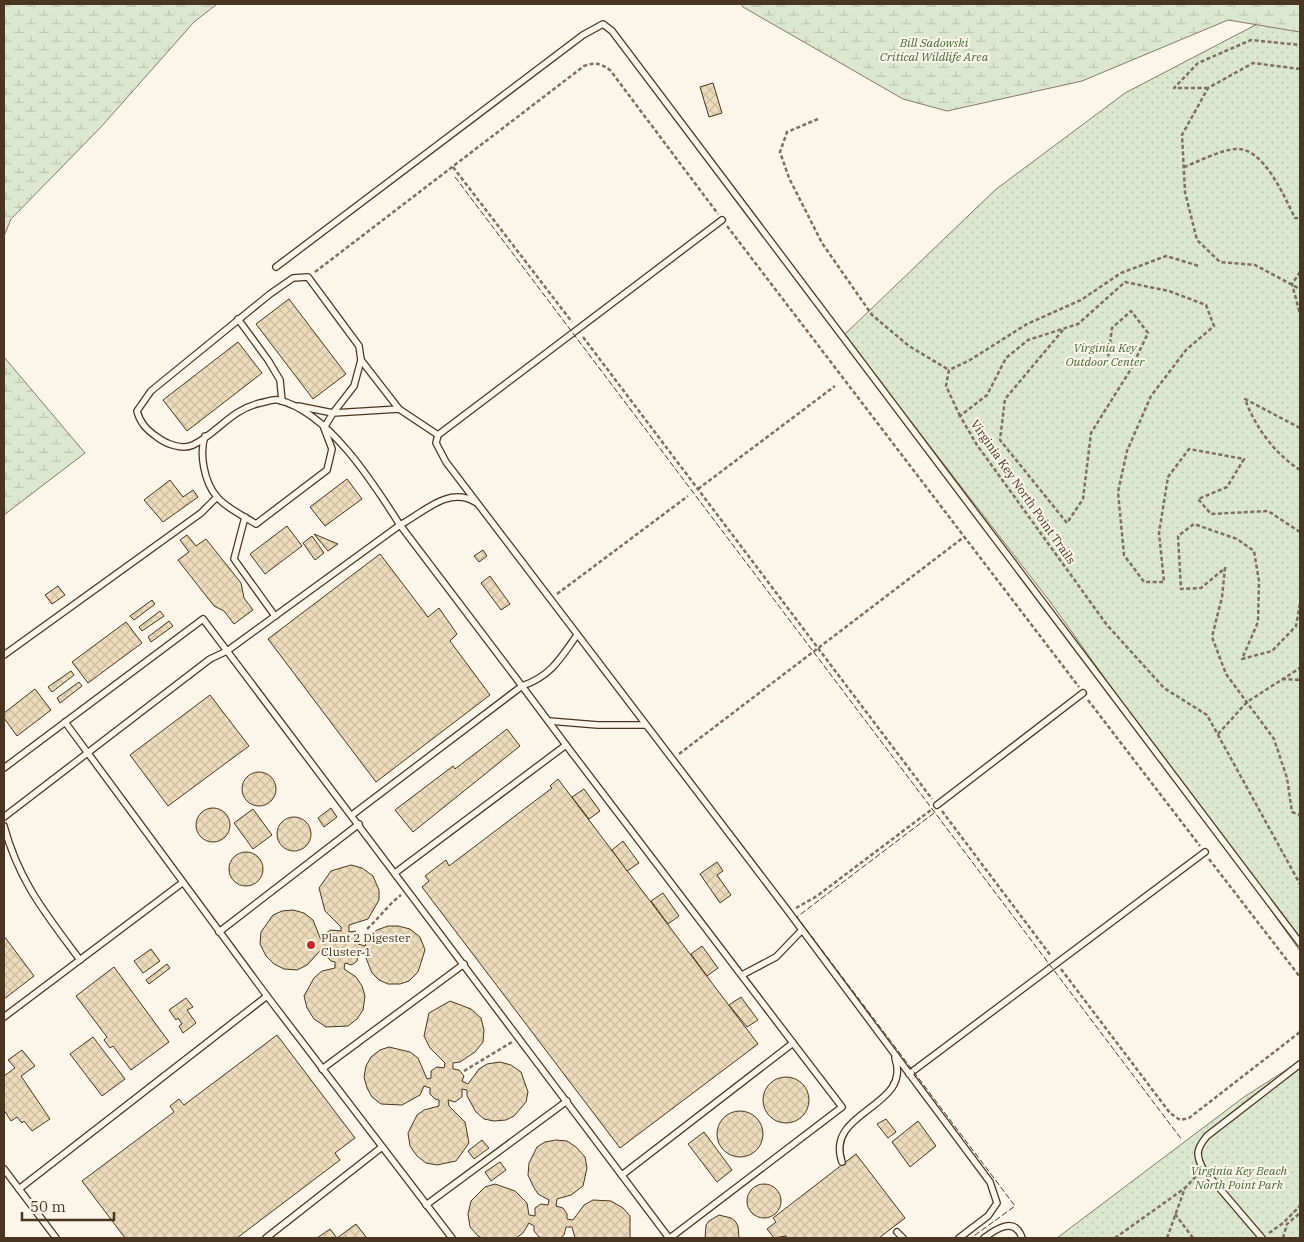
<svg xmlns="http://www.w3.org/2000/svg" width="1304" height="1242" viewBox="0 0 1304 1242" font-family="'IBM Plex Serif',serif">
	<style>
		.grass { fill: url(#grass-dots); stroke: #887966 }
		.wetland { fill: url(#wetland-marsh); stroke: #887966 }
		.building { fill: url(#building-cross-hatch); stroke: #4a3520 }
		.lines { fill: none; stroke-linecap: round; stroke-linejoin: round }
		.service-casing { stroke: #4a3520; stroke-width: 8 }
		.path { stroke: #7f6f5c; stroke-width: 2.5; stroke-dasharray: 4 2.5; stroke-linecap: butt }
		.service { stroke: #fbf6e9; stroke-width: 5.5 }
		.fence { stroke: #4a3520; stroke-width: 1; stroke-dasharray: 6 2.5; stroke-linecap: butt }
		.poi-dot { fill: #c62828; stroke: #fbf6e9; stroke-width: 2 }
		.labels { text-anchor: middle; stroke-width: 4; stroke-linejoin: round; paint-order: stroke }
		.park-label { font-size: 12px; font-style: italic; fill: #436837; stroke: #fbf6e9 }
		.street-label { font-size: 12px; fill: #4a3520; stroke: #fbf6e9 }
		.poi-label { font-size: 12px; fill: #4a3520; stroke: #fbf6e9; text-anchor: start }
	</style>
	<defs>
		<pattern id="grass-dots" width="8" height="8" patternUnits="userSpaceOnUse" patternTransform="scale(1.25)"><rect width="8" height="8" fill="#dce7d0"/><path d="M2 2h.1M6 6h.1" fill="none" stroke="#bec7b2" stroke-width="1.8" stroke-linecap="round"/></pattern>
		<pattern id="wetland-marsh" width="20" height="14" patternUnits="userSpaceOnUse" patternTransform="scale(1.25)"><rect width="20" height="14" fill="#dce7d0"/><path d="M1 5h8M5 5V1M11 12h8M15 12V8" fill="none" stroke="#bec7b2"/></pattern>
		<pattern id="building-cross-hatch" width="8" height="8" patternUnits="userSpaceOnUse" patternTransform="scale(1.25)"><rect width="8" height="8" fill="#ecdcbc"/><path d="M0 0l8 8M0 8l8-8" fill="none" stroke="#ccbda1"/></pattern>
	</defs>
	<rect width="100%" height="100%" fill="#fbf6e9"/>
	<g class="grass">
		<path d="M754 4H1300V951L1051 603 844 335 995 190 1125 93 1265 20Z"/>
		<path d="M1300 1061V1238H1057L1244 1097Z"/>
	</g>
	<g class="wetland">
		<path d="M4 4H217L194 22 101 127 11 219 4 236Z"/>
		<path d="M741 4H1300V32L1228 20 1082 81 947 111 903 99 743 7Z"/>
		<path d="M4 357 85 453 4 515Z"/>
	</g>
	<g class="building">
		<path d="M713 83 722 113 709 117 700 87Z"/>
		<path d="M289 299 346 374 313 399 256 324Z"/>
		<path d="M238 342 262 373 187 431 163 400Z"/>
		<path d="M347 479 362 499 325 526 310 507Z"/>
		<path d="M170 480 183 497 193 490 198 497 163 522 144 500Z"/>
		<path d="M287 526 302 546 265 574 250 554Z"/>
		<path d="M314 534 338 544 328 551Z"/>
		<path d="M187 535 196 546 206 539 241 583 244 598 253 610 234 624 224 611 214 606 178 560 189 552 180 540Z"/>
		<path d="M312 536 324 553 315 560 303 543Z"/>
		<path d="M483 550 487 556 479 562 474 556Z"/>
		<path d="M380 554 428 617 439 608 457 634 450 641 490 695 376 782 268 639Z"/>
		<path d="M490 576 510 604 501 610 481 583Z"/>
		<path d="M58 586 65 595 52 604 45 595Z"/>
		<path d="M152 600 155 604 134 620 130 616Z"/>
		<path d="M160 611 164 616 142 631 139 627Z"/>
		<path d="M169 621 173 626 151 642 148 637Z"/>
		<path d="M126 622 142 643 88 683 72 662Z"/>
		<path d="M71 671 74 675 52 692 48 687Z"/>
		<path d="M79 682 82 686 60 703 57 698Z"/>
		<path d="M35 689 51 710 17 736 4 718V713Z"/>
		<path d="M210 695 249 746 168 806 130 755Z"/>
		<path d="M507 729 520 746 413 832 395 810 453 766 455 769Z"/>
		<circle cx="259" cy="789" r="17"/>
		<path d="M558 779 758 1044 620 1148 422 887 429 881 425 876 446 860 449 866 552 788 550 786Z"/>
		<path d="M584 789 600 811 589 819 572 797Z"/>
		<circle cx="213" cy="825" r="17"/>
		<path d="M331 808 337 817 324 827 318 818Z"/>
		<path d="M253 809 272 835 253 849 234 823Z"/>
		<circle cx="294" cy="834" r="17"/>
		<path d="M623 841 639 863 627 871 612 850Z"/>
		<circle cx="246" cy="869" r="17"/>
		<path d="M717 862 723 871 717 875 731 895 720 903 700 874Z"/>
		<path d="M351 865 362 868 373 876 379 890V900L368 919 349 925V932L355 931 359 938 358 944 365 946 368 937 377 930 388 926H398L410 929 420 937 425 950 418 972 409 981 400 984H388L379 980 372 973 364 953 358 954 357 961 352 965 345 963 344 969 356 977 362 986 365 996 363 1010 357 1019 348 1026 326 1027 314 1019 307 1008 304 996 314 978 322 971 335 968V962L331 961 326 956V951L321 950 307 965 297 970 284 969 274 964 266 956 260 944 261 932 273 915 282 911 293 910 304 913 313 920 321 940H327L326 933 331 930 341 931V927L325 911 319 888 331 871Z"/>
		<path d="M663 893 679 916 668 924 651 901Z"/>
		<path d="M4 936 34 976 4 999Z"/>
		<path d="M702 946 718 968 707 976 691 954Z"/>
		<path d="M151 949 160 961 143 973 134 961Z"/>
		<path d="M167 964 170 968 149 984 146 980Z"/>
		<path d="M114 967 169 1042 131 1070 113 1046 110 1048 104 1040 107 1037 76 996Z"/>
		<path d="M741 997 758 1020 747 1027 729 1005Z"/>
		<path d="M186 998 193 1007 187 1010 196 1023 183 1033 179 1026 182 1024 178 1018 176 1020 169 1010Z"/>
		<path d="M450 1001 471 1009 481 1018 484 1030 483 1042 475 1052 460 1062 453 1063V1069L459 1070 464 1076 462 1081 468 1084 479 1069 487 1064 500 1062 511 1065 521 1072 528 1092 526 1102 514 1116 506 1120 494 1121 484 1119 476 1112 467 1096V1090L462 1089V1097L455 1102 448 1100 449 1106 465 1122 469 1143 456 1161 437 1165 426 1163 417 1156 410 1146 408 1133 417 1115 424 1110 439 1106V1100L435 1099 430 1094V1088L424 1086 420 1095 402 1105 381 1104 372 1097 367 1088 364 1077 366 1066 371 1057 380 1050 389 1047 410 1052 418 1058 427 1079 431 1078V1071L437 1067 444 1068 445 1063 430 1048 424 1036 429 1013Z"/>
		<path d="M277 1035 355 1138 335 1153 340 1160 237 1238H125L82 1181 174 1112 170 1106 179 1099 184 1105Z"/>
		<path d="M93 1037 125 1079 102 1096 70 1054Z"/>
		<path d="M22 1050 35 1066 21 1076 50 1119 32 1131 24 1121 22 1123 17 1117 11 1121 4 1110V1076L15 1068 8 1060Z"/>
		<circle cx="786" cy="1100" r="23"/>
		<circle cx="740" cy="1134" r="23"/>
		<path d="M886 1119 896 1132 888 1138 877 1124Z"/>
		<path d="M918 1121 936 1146 910 1167 892 1142Z"/>
		<path d="M704 1132 732 1170 717 1182 688 1144Z"/>
		<path d="M482 1140 489 1148 474 1159 468 1151Z"/>
		<path d="M556 1140 567 1141 576 1147 585 1157 587 1168 583 1186 571 1195 557 1199 556 1206 563 1208 567 1214V1219L573 1220 584 1205 593 1200 611 1201 623 1208 630 1216V1238H575L572 1227H566L564 1235 560 1238H543L539 1237 534 1231V1226L529 1223 523 1233 516 1238H482L478 1236 470 1227 468 1214 471 1201 485 1187 495 1184 515 1191 527 1203 529 1215 535 1216V1208L541 1204 548 1205 549 1200 538 1194 533 1186 528 1175 529 1163 537 1147 545 1142Z"/>
		<path d="M856 1154 905 1218 879 1238H787L786 1236 774 1238 767 1229 776 1222 773 1218Z"/>
		<path d="M500 1162 506 1170 491 1181 485 1172Z"/>
		<circle cx="764" cy="1201" r="17"/>
		<path d="M719 1215 731 1218 735 1221 738 1226 739 1238H705L706 1225 709 1221Z"/>
		<path d="M356 1224 367 1238H317L330 1229 337 1238Z"/>
	</g>
	<g class="lines">
		<defs>
			<g id="service">
				<path d="M722 220 438 435 436 443 446 462 785 907 990 1182 997 1203 988 1216 959 1238"/>
				<path d="M276 267 583 35 603 24 612 31 1300 943"/>
				<path d="M238 319 268 360 280 380 282 401"/>
				<path d="M361 360 399 409"/>
				<path d="M298 406 333 413 354 386 361 360 359 346 308 277 293 278 270 294 151 391 137 411C140 423 147 430 157 437 166 444 182 450 193 445 218 433 230 410 260 403 266 402 272 399 278 400 328 411 374 484 400 525 423 513 448 486 475 502"/>
				<path d="M205 436C199 453 204 482 217 497 226 508 244 516 256 524L327 470 332 449 324 428 333 413 399 409 438 435"/>
				<path d="M245 517 234 559 275 616"/>
				<path d="M4 655 201 513 217 497"/>
				<path d="M549 721 598 725H645"/>
				<path d="M65 722 267 996 452 1238"/>
				<path d="M4 768 203 619 669 1238"/>
				<path d="M937 805 1083 693"/>
				<path d="M352 815 522 686 566 745"/>
				<path d="M4 817 210 659 227 651 400 525 522 686C551 676 560 659 577 635"/>
				<path d="M4 826C19 882 46 914 80 960"/>
				<path d="M395 873 566 745 793 1043"/>
				<path d="M219 932 359 824"/>
				<path d="M742 975 776 957 802 930"/>
				<path d="M4 1017 182 883"/>
				<path d="M322 1069 464 964"/>
				<path d="M909 1074 1205 852"/>
				<path d="M842 1162C824 1110 913 1108 895 1058"/>
				<path d="M4 1169 56 1238"/>
				<path d="M622 1175 793 1043 842 1107 670 1238"/>
				<path d="M19 1189 267 996"/>
				<path d="M426 1205 567 1101"/>
				<path d="M897 1232 903 1238"/>
				<path d="M266 1238 382 1147"/>
				<path d="M984 1238C996 1229 1015 1216 1022 1238"/>
				<path d="M1262 1238 1203 1169C1195 1154 1197 1148 1207 1136L1300 1064"/>
			</g>
		</defs>
		<use href="#service" class="service-casing"/>
		<g class="path">
			<path d="M1300 69 1253 63 1208 88 1182 135 1185 192 1197 240 1220 262 1255 265 1300 289"/>
			<path d="M1208 88H1174L1198 63 1251 40 1300 45"/>
			<path d="M818 119 787 132 780 152 789 178 822 243 872 315 909 346 949 370"/>
			<path d="M453 167 572 322"/>
			<path d="M1184 167C1197 162 1221 150 1235 149 1263 146 1284 196 1295 218H1300"/>
			<path d="M727 226 1079 687"/>
			<path d="M315 272 584 66C595 62 600 63 610 70L718 214"/>
			<path d="M1300 272 1292 284 1300 314"/>
			<path d="M1063 330 1005 399 1000 440 1067 523 1083 499 1091 433 1131 369 1148 333 1131 311 1112 328 1108 358"/>
			<path d="M583 337 932 799"/>
			<path d="M960 416 946 386 949 370 970 360 1027 324 1081 300 1121 273 1166 256 1199 266"/>
			<path d="M1300 428 1245 399C1255 427 1275 454 1300 470"/>
			<path d="M698 489 835 386"/>
			<path d="M1300 532 1268 511 1211 514 1198 499 1227 487 1244 459 1189 449 1168 477 1159 533 1164 582H1144L1124 555 1118 492 1127 451 1151 396 1186 350 1214 326 1206 305 1169 291 1125 282 1078 324 1028 340 1006 358 987 395 960 416 977 445 1107 625 1164 688 1207 715 1300 884"/>
			<path d="M557 594 688 496"/>
			<path d="M1300 604 1296 626 1272 651 1242 659 1258 622 1259 581 1254 551 1237 539 1194 524 1178 536 1181 589 1201 588 1225 568 1222 597 1212 637 1226 674 1274 739 1287 778 1292 812 1300 815"/>
			<path d="M1282 679 1300 680"/>
			<path d="M1088 700 1200 846"/>
			<path d="M1218 734 1247 702 1300 668"/>
			<path d="M679 754 964 537"/>
			<path d="M942 811 1051 956"/>
			<path d="M1209 859 1300 977"/>
			<path d="M796 908 817 896 931 810"/>
			<path d="M367 929C379 918 388 905 401 895"/>
			<path d="M1061 969 1170 1113 1180 1120 1189 1118 1300 1032"/>
			<path d="M464 1071 512 1042"/>
			<path d="M1175 1214 1193 1238"/>
			<path d="M1269 1233 1283 1223 1300 1206"/>
			<path d="M1115 1238 1185 1188"/>
			<path d="M1167 1238 1185 1188 1197 1175"/>
			<path d="M1283 1238 1287 1224 1300 1213"/>
		</g>
		<use href="#service" class="service"/>
		<g class="fence">
			<path d="M455 177 1182 1140"/>
			<path d="M934 813 797 917 1015 1206 971 1238"/>
		</g>
	</g>
	<circle class="poi-dot" cx="311" cy="945" r="5"/>
	<g class="labels">
		<g class="park-label">
			<text x="934" y="47">Bill Sadowski<tspan x="934" dy="14">Critical Wildlife Area</tspan></text>
			<text x="1105" y="352">Virginia Key<tspan x="1105" dy="14">Outdoor Center</tspan></text>
			<text x="1239" y="1175">Virginia Key Beach<tspan x="1239" dy="14">North Point Park</tspan></text>
		</g>
		<g class="street-label">
			<text transform="translate(1023 492) rotate(55)" y="4">Virginia Key North Point Trails</text>
		</g>
		<g class="poi-label">
			<text x="321" y="942">Plant 2 Digester<tspan x="321" dy="14">Cluster 1</tspan></text>
		</g>
	</g>
	<rect width="1304" height="1242" fill="none" stroke="#4a3520" stroke-width="10"/>
	<path d="M22 1212v8h92v-8" fill="none" stroke="#4a3520" stroke-width="2.5"/>
	<text x="30" y="1212" font-size="15" fill="#4a3520" stroke="#fbf6e9" stroke-width="4" paint-order="stroke">50 m</text>
</svg>
